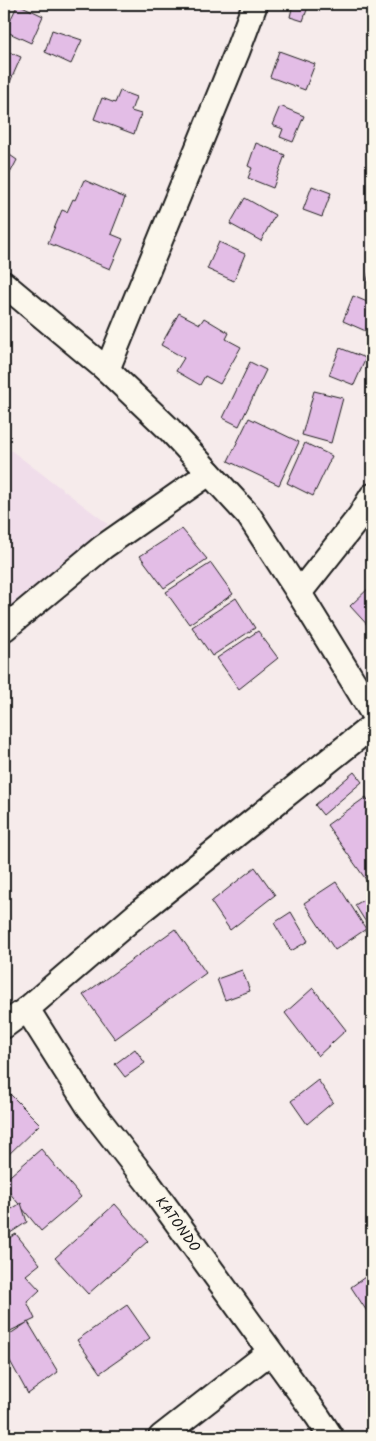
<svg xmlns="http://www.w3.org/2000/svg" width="376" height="1441" viewBox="0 0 376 1441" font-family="Kalam,sans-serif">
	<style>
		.built { fill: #f0ddea }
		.building { fill: #e3bde6; stroke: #1c1c1c }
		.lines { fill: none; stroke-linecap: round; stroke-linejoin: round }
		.street-casing { stroke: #1c1c1c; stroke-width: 28 }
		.street { stroke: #fbf7ec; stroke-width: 24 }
		.labels { text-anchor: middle; stroke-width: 4; stroke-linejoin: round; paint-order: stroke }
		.street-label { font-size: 15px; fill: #1c1c1c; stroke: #fbf7ec }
	</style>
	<rect width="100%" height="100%" fill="#f6ebeb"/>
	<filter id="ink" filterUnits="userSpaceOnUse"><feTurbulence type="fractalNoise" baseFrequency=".02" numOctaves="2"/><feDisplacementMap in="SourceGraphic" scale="10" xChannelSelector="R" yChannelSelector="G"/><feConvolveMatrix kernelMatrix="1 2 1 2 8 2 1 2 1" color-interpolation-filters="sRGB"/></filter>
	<g filter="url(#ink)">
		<path class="built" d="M4 445 108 524 4 615Z"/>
		<g class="building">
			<path d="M18 4 43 16 31 43 5 31Z"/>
			<path d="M293 4H309L303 21 290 17Z"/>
			<path d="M52 30 82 40 71 64 45 52Z"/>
			<path d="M4 50 21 57 10 82 4 79Z"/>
			<path d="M279 51 315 64 305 90 270 77Z"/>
			<path d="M120 91 136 97 131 111 141 114 134 134 94 119 102 98 115 103Z"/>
			<path d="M280 106 304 116 293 142 280 137 283 129 272 125Z"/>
			<path d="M4 108 10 111 4 125Z"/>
			<path d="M256 143 285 155 273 188 248 178 252 168 248 166Z"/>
			<path d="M4 151 17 160 4 185Z"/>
			<path d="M84 180 125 198 111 234 123 239 110 269 48 243 62 210 67 212 73 199 75 200Z"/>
			<path d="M312 186 331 193 322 217 303 210Z"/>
			<path d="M372 191V206L368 205Z"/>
			<path d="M245 198 275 215 261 241 230 224Z"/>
			<path d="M372 221V235L368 234Z"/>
			<path d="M219 242 245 254 234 281 207 269Z"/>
			<path d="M372 262V282L367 281Z"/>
			<path d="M353 296 372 304V322L368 332 343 321Z"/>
			<path d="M179 313 200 324 204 318 229 333 226 339 241 347 220 384 205 376 200 385 176 371 184 358 161 345Z"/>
			<path d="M340 348 366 358 354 385 329 375Z"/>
			<path d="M250 362 266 370 239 426 223 418Z"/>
			<path d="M314 391 343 398 331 443 302 435Z"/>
			<path d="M249 418 299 442 279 485 228 461Z"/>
			<path d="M305 443 332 456 313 496 287 483Z"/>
			<path d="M182 529 207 559 164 588 140 556Z"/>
			<path d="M211 563 233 594 189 624 166 592Z"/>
			<path d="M372 585V630L350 606Z"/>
			<path d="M236 598 255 628 212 656 192 627Z"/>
			<path d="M258 631 278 658 239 689 217 658Z"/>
			<path d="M354 772 362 782 323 815 315 805Z"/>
			<path d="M366 797 372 807V888L327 825Z"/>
			<path d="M255 867 275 895 230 930 211 902Z"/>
			<path d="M336 882 366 929 335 950 304 903Z"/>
			<path d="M370 896 372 899V925L369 927 355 905Z"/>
			<path d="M291 912 308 941 291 951 274 923Z"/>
			<path d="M175 929 206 973 115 1039 83 995Z"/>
			<path d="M242 970 250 991 225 1000 217 979Z"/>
			<path d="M313 988 346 1030 318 1056 285 1013Z"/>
			<path d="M135 1049 145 1063 125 1077 115 1064Z"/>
			<path d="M318 1080 333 1102 307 1124 291 1101Z"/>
			<path d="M4 1088 40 1124 5 1158 4 1157Z"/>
			<path d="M41 1149 81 1197 41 1231 4 1186V1181Z"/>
			<path d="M21 1203 27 1222 4 1237V1214Z"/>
			<path d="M115 1204 148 1241 88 1294 55 1258Z"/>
			<path d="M16 1234 40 1264 26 1275 40 1290 27 1302 35 1319 4 1334V1241Z"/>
			<path d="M372 1272V1319L351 1287Z"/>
			<path d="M127 1305 150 1338 100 1373 77 1340Z"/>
			<path d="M28 1322 58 1372 28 1394 4 1350V1338Z"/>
			<path d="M4 1410 10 1420 4 1424Z"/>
		</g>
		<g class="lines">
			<defs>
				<g id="street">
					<path d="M4 284 107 370 170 430 249 516 299 593 372 712"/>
					<path d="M107 370 237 52 255 4"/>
					<path d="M299 593 360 516 372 496"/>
					<path d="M4 629 103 547 209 473"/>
					<path d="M27 1009 89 1107 149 1184 318 1417 331 1437"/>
					<path d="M4 1026 27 1009 142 910 372 726"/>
					<path d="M161 1437 270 1352"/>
				</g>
			</defs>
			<use href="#street" class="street-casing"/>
			<use href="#street" class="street"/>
		</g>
	</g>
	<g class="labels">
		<g class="street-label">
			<text transform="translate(178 1224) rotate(54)" y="5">KATONDO</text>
		</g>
	</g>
	<rect width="376" height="1441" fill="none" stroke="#fbf7ec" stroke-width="20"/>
	<rect x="10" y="10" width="356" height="1421" fill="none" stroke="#1c1c1c" stroke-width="2" filter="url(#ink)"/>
</svg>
